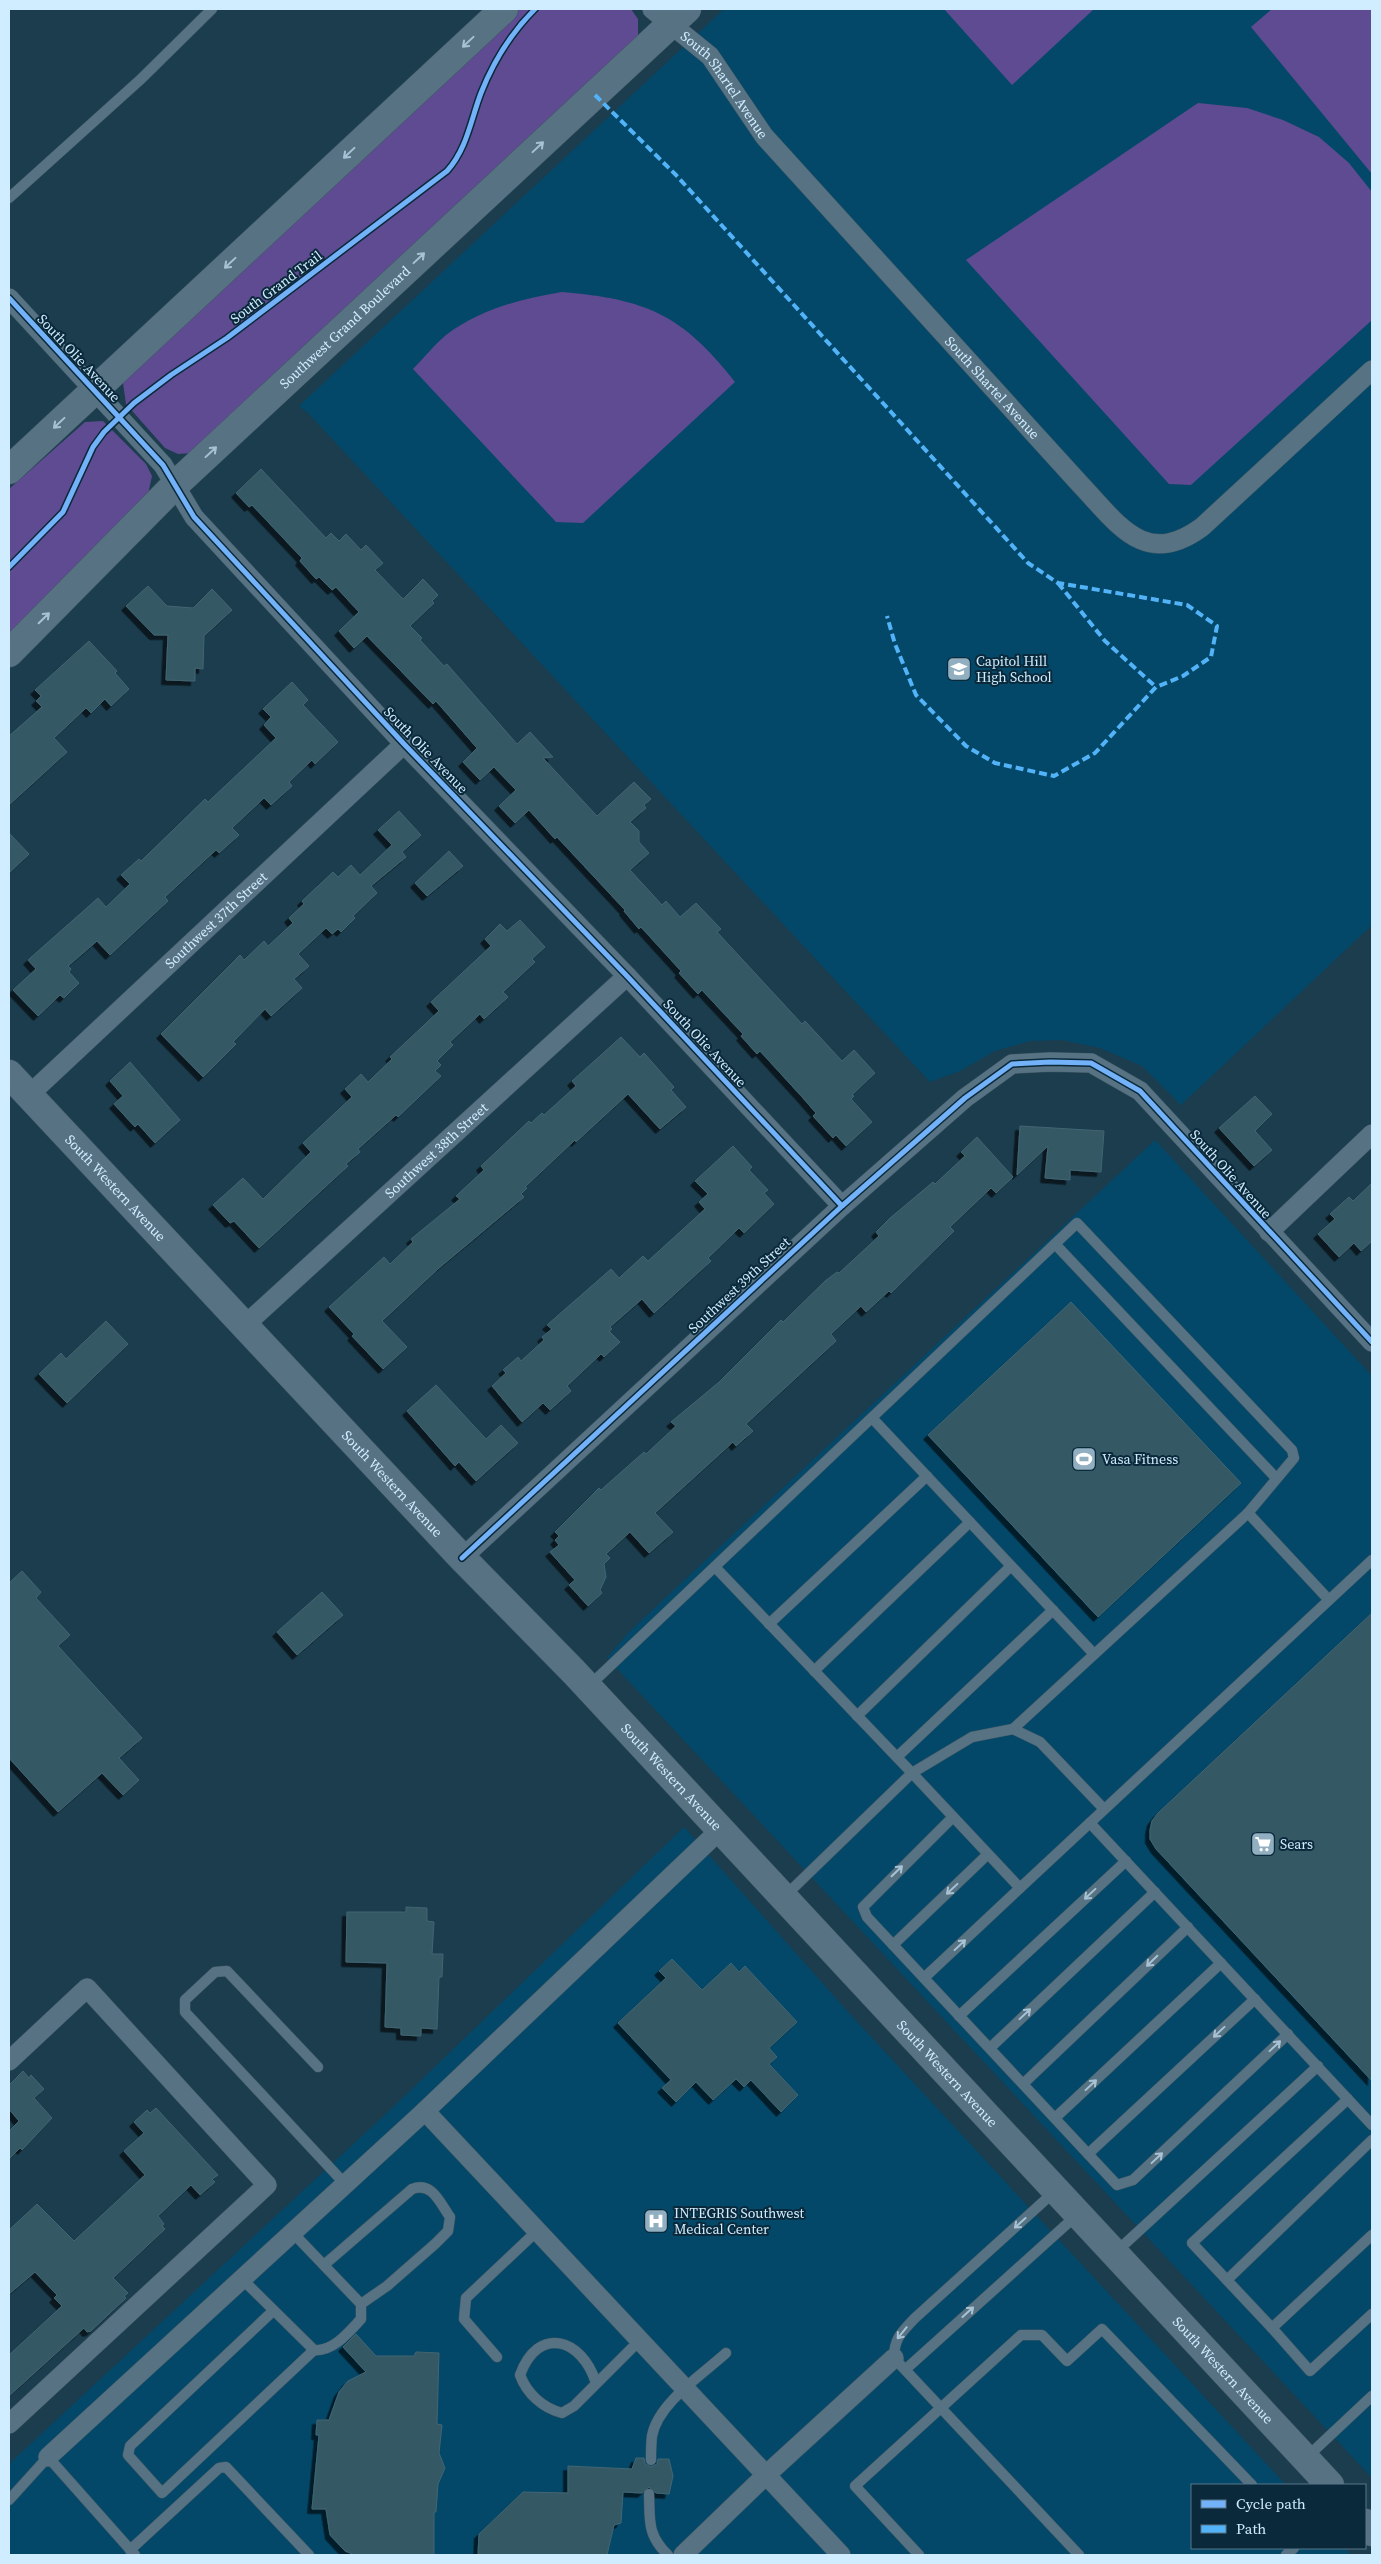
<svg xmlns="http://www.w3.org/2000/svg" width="1381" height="2564" viewBox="0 0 1381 2564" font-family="'Source Serif 4',serif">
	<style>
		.built { fill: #044869 }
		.green { fill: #5f4b91 }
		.building { fill: #355865; stroke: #426572; filter: url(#shadow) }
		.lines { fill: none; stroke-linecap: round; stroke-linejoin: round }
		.lane-casing { stroke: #405966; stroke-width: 11 }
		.street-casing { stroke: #405966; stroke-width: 20 }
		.secondary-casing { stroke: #405966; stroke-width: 29 }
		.lane { stroke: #577383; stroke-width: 10 }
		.street { stroke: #577383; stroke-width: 19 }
		.secondary { stroke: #577383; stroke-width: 28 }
		.quiet { stroke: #52b3f8; stroke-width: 4; stroke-dasharray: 8 4; stroke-linecap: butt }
		.cycleway-casing { stroke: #0a293b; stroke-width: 8 }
		.cycleway { stroke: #73b2f8; stroke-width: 5 }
		.oneway { stroke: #a6c2d4 }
		.labels { text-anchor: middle; stroke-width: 4; stroke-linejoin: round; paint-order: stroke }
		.street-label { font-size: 14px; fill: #d0ecff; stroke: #0a293b }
		.poi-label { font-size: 14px; fill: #d0ecff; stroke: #0a293b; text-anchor: start }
	</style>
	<defs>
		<filter id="shadow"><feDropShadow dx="-4.5" dy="4.5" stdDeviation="0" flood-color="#0009"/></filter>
	</defs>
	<rect width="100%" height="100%" fill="#1b3d4e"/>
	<g class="built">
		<path d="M724 9H1372V925L1181 1105 1142 1066 1100 1048 1062 1040 1030 1041 995 1051 960 1071 930 1082 308 413 299 406Z"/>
		<path d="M1155 1140 1372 1376V2478L607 1658 629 1632Z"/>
		<path d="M684 1827 849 2013 1286 2485H1192V2548H1344L1351 2555H9V2464L391 2109Z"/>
	</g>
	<g class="green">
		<path d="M520 9H631L638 19V38L193 453 178 454 165 448 126 404 123 383 127 373Z"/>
		<path d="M944 9H1094L1012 85Z"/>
		<path d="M1272 9H1372V174L1251 27Z"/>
		<path d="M1198 103 1247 108 1283 120 1319 137 1349 163 1372 192V320L1191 485 1169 484 966 260Z"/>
		<path d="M562 292C646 299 683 315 735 382L583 523 556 522 413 369C424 358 434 345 446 335 481 309 520 299 562 292Z"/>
		<path d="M103 421 146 464 152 476 147 499 9 639V489L85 422Z"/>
	</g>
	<g class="building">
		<path d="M261 469 326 538 331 533 339 541 346 534 361 550 366 545 383 563 375 570 403 599 423 579 438 595 432 601 434 603 410 626 422 638 420 640 444 666 447 664 517 744 530 732 553 757 543 758 597 816 634 782 651 799 644 805 646 808 630 822 639 831V842L649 853 630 870 662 905 666 901 680 917 696 903 721 929 717 932 802 1024 805 1021 842 1061 854 1050 875 1073 852 1095 854 1096 851 1099 872 1122 846 1146 836 1135 833 1138 813 1116 816 1113 803 1098 760 1051 757 1054 741 1036 743 1034 702 990 698 994 679 973 681 971 641 927 639 929 624 911 625 910 557 837 555 839 529 810 515 823 499 806 516 790 494 767 480 780 463 762 477 748 436 701 433 704 367 636 354 648 339 631 359 612 336 587 332 590 319 577 316 579 300 561 302 558 252 505 249 507 236 493Z"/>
		<path d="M148 586 167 606 193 608 212 589 232 610 204 636 203 669 195 668V681L166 680 168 635H154L126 606Z"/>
		<path d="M89 641 117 671 115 673 129 689 111 706 105 699 91 713 86 708 54 738 67 752 9 805V736L42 707 36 701 41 696 35 690Z"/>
		<path d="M292 682 308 700 303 705 338 742 315 764 312 760 289 782 292 786 271 805 264 798 232 828 239 835 219 853 216 850 193 871 165 897 168 901 110 955 97 941 68 966 71 969 69 972 79 983 64 998 60 995 38 1016 13 990 36 969 28 960 98 898 106 907 130 884 121 875 139 859 141 861 205 799 208 802 276 738 264 725 271 717 263 709Z"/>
		<path d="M399 811 421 835 402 852 406 857 371 886 377 893 353 916 355 918 341 932 338 929 332 934 326 928 298 954 309 966 294 979 302 988 271 1016 265 1009 233 1042 236 1044 203 1077 161 1034 240 955 244 960 264 941 268 946 293 923 289 918 304 904 302 901 333 872 338 877 351 865 360 875 392 845 378 830Z"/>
		<path d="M9 833 29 854 9 873Z"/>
		<path d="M449 851 463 866 427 896 415 883Z"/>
		<path d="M520 920 545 947 532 959 535 962 503 992 508 997 484 1019 480 1014 450 1042 453 1045 437 1061 441 1065 435 1071 441 1076 398 1117 396 1115 358 1149 360 1152 346 1164 348 1166 259 1248 234 1221 230 1223 213 1205 243 1178 263 1199 311 1152 303 1143 352 1097 345 1089 361 1074 368 1082 392 1059 390 1057 439 1011 431 1002 491 946 485 939 500 924 507 931Z"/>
		<path d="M621 1037 640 1057 644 1053 674 1087 671 1090 686 1107 660 1129 628 1094 576 1142 575 1140 525 1187 527 1188 521 1194 524 1197 439 1268 382 1321 407 1347 383 1369 352 1336 354 1334 329 1307 384 1257 390 1264 413 1242 411 1239 460 1199 456 1196 484 1170 481 1166 529 1121 531 1123 542 1113 544 1115 576 1086 572 1081Z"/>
		<path d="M130 1062 180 1120 155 1143 138 1124 135 1127 114 1104 123 1096 110 1081Z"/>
		<path d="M1255 1096 1272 1114 1255 1131 1272 1150 1254 1166 1219 1128Z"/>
		<path d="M1020 1126 1104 1131 1101 1172 1070 1170V1180L1045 1178 1048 1146 1017 1175Z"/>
		<path d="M977 1137 1013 1177 996 1193 991 1188 950 1227 954 1231 891 1293 889 1291 866 1312 861 1306 831 1334 836 1341 746 1424 753 1431 736 1446 733 1442 655 1513 673 1532 649 1553 630 1532 606 1554 610 1558 604 1564 606 1577 600 1590 602 1593 588 1606 569 1585 575 1580 550 1552 559 1545 555 1540 559 1536 555 1532 599 1488 601 1490 611 1481 644 1452 646 1454 676 1426 671 1422 718 1383 781 1320 783 1322 825 1281 837 1272 839 1273 879 1236 876 1232 889 1219 933 1182 935 1184 965 1156 961 1152Z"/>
		<path d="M733 1146 752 1167 749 1170 768 1190 764 1193 774 1204 744 1233 739 1228 708 1258 711 1261 654 1313 642 1299 610 1327 612 1329 609 1331 620 1342 604 1357 601 1354 567 1386 571 1391 550 1410 543 1403 522 1422 492 1386 506 1373 503 1370 518 1357 521 1361 544 1340 542 1337 552 1329 547 1325 611 1269 619 1278 643 1256 648 1261 705 1209 699 1202 708 1194 695 1181Z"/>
		<path d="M1372 1183V1241L1361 1251 1354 1243 1339 1257 1318 1234 1335 1219 1330 1214 1349 1197 1353 1201Z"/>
		<path d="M1071 1302 1241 1483 1098 1617 928 1435Z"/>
		<path d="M106 1321 128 1344 67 1403 39 1374 61 1353 66 1359Z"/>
		<path d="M436 1385 486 1439 501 1425 518 1443 476 1481 459 1462 455 1466 407 1411Z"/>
		<path d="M22 1571 41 1592 36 1598 70 1635 58 1646 142 1738 119 1758 139 1780 123 1795 102 1773 58 1812 9 1758V1583Z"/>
		<path d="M322 1592 343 1615 297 1655 277 1632Z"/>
		<path d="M1372 1613V2081L1156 1849 1150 1839V1830L1152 1821 1158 1813Z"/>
		<path d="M406 1907 427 1908V1921L434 1922 432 1954H443L442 1977H439L437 2029 421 2028V2036L401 2035V2028L385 2027 387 1963 346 1962 347 1912H406Z"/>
		<path d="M672 1959 702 1990 731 1963 739 1972 745 1966 797 2022 769 2048 777 2057 769 2064 798 2095 781 2112 751 2080 744 2087 736 2079 713 2100 696 2082 676 2102 662 2088 671 2080 618 2023 666 1978 659 1971Z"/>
		<path d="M23 2071 29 2078 31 2075 44 2089 34 2098 52 2118 22 2150 20 2148 9 2159V2131L19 2121 9 2109V2085Z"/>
		<path d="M156 2108 218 2175 212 2179 215 2182 200 2195 191 2185 158 2216 164 2224 162 2226 165 2229 113 2278 128 2293 124 2296 126 2298 91 2331 87 2332 84 2328 9 2396V2355L62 2306 54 2298 57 2295 35 2272 9 2294V2230L37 2204 74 2241 145 2175 124 2151 144 2133 134 2122 147 2110 150 2113Z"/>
		<path d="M356 2334 376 2356H414L416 2352 439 2353 437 2424 442 2425 439 2453 445 2468 438 2484 436 2512H434V2555H355L345 2551 330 2535 326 2509H312L319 2435H316L317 2420H329L339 2392 348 2381 366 2372 343 2347Z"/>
		<path d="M636 2458H644L645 2464 651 2467 657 2464 658 2459H669L673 2476 669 2494 656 2493 649 2487 642 2493 623 2492 621 2523 614 2525 607 2555H478L479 2534 523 2492 568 2493V2466L632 2469Z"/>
	</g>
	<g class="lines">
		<defs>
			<g id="lane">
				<path d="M9 198 141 79 212 9"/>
				<path d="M1055 1244 1276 1478"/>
				<path d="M873 1419 1094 1654"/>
				<path d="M715 1567 912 1773 972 1737 1013 1729 1040 1742 1104 1809"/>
				<path d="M769 1624 927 1476"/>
				<path d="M814 1671 970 1522"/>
				<path d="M589 1686 1077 1223 1292 1450 1294 1458 1248 1513 1329 1600"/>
				<path d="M857 1716 1011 1566"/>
				<path d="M1013 1729 1248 1513"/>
				<path d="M897 1757 1053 1610"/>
				<path d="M953 1817 863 1907 867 1917 1117 2185 1133 2180 1288 2034"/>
				<path d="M1090 1823 1372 2125"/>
				<path d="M784 1897 912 1773 1020 1888 1372 1560"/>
				<path d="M893 1945 987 1855"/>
				<path d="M924 1978 1020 1888"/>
				<path d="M959 2016 1126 1861"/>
				<path d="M990 2048 1155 1892"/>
				<path d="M318 2067 227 1971 215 1972 185 2000V2012L345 2184"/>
				<path d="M1023 2084 1188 1927"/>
				<path d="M1055 2118 1221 1963"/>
				<path d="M1088 2154 1255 1999"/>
				<path d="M1054 2192 915 2318C902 2332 894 2338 894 2358L1079 2555"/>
				<path d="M1372 2235 1272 2328 1310 2371 1372 2314"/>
				<path d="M1116 2252 1318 2066"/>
				<path d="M324 2265 412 2189C432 2181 440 2203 450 2217L448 2231 435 2244 387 2286 361 2304"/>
				<path d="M242 2279 314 2350C333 2352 349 2332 361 2319V2304L293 2233"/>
				<path d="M1227 2280 1372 2140"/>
				<path d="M273 2311 130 2446 128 2455 162 2493 314 2350"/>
				<path d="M1272 2328 1192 2243 1348 2099"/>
				<path d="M497 2357 464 2319 466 2298 537 2231"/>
				<path d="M906 2369 1078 2214"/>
				<path d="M596 2383C582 2338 538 2325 520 2375 527 2394 543 2408 562 2413L574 2406 640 2340"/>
				<path d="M1306 2458 1372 2396"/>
				<path d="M651 2460C651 2452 651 2444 652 2436 658 2403 702 2375 726 2353"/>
				<path d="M649 2494C650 2521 647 2535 668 2555"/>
				<path d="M9 2500 48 2457 135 2555"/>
				<path d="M130 2550 219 2468 226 2467 309 2555"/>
				<path d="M919 2555 855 2486 1021 2335H1042L1067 2361 1102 2329 1252 2485"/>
				<path d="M1286 2555 1294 2548"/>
			</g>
			<g id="street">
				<path id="s1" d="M652 9 710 56 764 136 1080 484C1118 524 1145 569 1202 527L1372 370"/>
				<path d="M9 298 163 465 194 517 404 744 627 976 842 1206"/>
				<path id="s2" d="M29 1095 404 744"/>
				<path d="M1269 1232 1372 1134"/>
				<path id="s3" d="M245 1325 627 976"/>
				<path d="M462 1558 842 1206 965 1098 1012 1064 1050 1062 1091 1063 1140 1091 1372 1342"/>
				<path d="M721 1829 425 2111 841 2555"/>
				<path d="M9 2061 87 1988 267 2185 9 2424"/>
				<path d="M48 2457 425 2111"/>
				<path d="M683 2555 766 2475 894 2358"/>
			</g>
			<g id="secondary">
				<path d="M9 470 504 9"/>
				<path id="s4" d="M9 653 175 485 687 9"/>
				<path id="s5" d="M9 1074 462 1558 574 1672 1330 2485"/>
				<path d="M1365 2523 1372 2532"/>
			</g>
		</defs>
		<use href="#lane" class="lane-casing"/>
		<use href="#street" class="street-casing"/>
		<use href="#secondary" class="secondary-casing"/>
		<use href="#lane" class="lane"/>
		<use href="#street" class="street"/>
		<use href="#secondary" class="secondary"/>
		<g class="quiet">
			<path d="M595 95 676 175 1028 563 1058 583 1187 605 1217 626 1211 657 1183 676 1156 687 1095 753 1054 776 995 763 966 746 916 695 895 644 887 616"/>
			<path d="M1058 583 1105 641 1156 687"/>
		</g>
		<defs>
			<g id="cycleway">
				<path d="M9 298 163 465 194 517 404 744 627 976 842 1206"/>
				<path d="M9 567 63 512 93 447 104 432 134 403 171 375 227 338 447 171C467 149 471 119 481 93 494 60 510 34 535 9"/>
				<path d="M462 1558 842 1206 965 1098 1012 1064 1050 1062 1091 1063 1140 1091 1372 1342"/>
			</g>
		</defs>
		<use href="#cycleway" class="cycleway-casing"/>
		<use href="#cycleway" class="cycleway"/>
	</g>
	<defs><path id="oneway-shaft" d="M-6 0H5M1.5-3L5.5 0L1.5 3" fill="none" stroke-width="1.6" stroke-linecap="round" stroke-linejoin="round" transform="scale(1.25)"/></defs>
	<g class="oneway">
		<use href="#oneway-shaft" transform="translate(468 42) rotate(137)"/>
		<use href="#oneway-shaft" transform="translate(538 147) rotate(-43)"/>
		<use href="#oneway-shaft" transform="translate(349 153) rotate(137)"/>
		<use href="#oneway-shaft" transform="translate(419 258) rotate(-43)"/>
		<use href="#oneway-shaft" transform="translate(230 263) rotate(137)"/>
		<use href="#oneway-shaft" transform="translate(59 423) rotate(137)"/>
		<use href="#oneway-shaft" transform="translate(211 452) rotate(-43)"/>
		<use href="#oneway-shaft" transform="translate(44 618) rotate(-44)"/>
		<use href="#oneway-shaft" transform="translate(897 1871) rotate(-44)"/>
		<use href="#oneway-shaft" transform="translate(952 1889) rotate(137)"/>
		<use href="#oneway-shaft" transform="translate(1090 1894) rotate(137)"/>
		<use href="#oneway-shaft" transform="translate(960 1945) rotate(-43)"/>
		<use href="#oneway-shaft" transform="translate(1152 1961) rotate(136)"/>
		<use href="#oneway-shaft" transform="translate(1025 2014) rotate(-43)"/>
		<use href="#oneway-shaft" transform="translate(1219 2032) rotate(137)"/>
		<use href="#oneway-shaft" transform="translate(1275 2046) rotate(-43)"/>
		<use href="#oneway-shaft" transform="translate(1091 2085) rotate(-43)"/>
		<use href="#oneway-shaft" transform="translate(1157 2158) rotate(-43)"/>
		<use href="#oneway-shaft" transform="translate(1020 2223) rotate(138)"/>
		<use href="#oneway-shaft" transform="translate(968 2312) rotate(-42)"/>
		<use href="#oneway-shaft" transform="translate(902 2333) rotate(129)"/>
	</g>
	<defs>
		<symbol id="school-square" viewBox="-11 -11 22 22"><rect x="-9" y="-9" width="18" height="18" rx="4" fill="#91afc1" stroke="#0a293b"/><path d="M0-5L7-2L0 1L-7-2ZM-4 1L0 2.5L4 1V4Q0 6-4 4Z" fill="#fff"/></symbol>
		<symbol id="stadium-square" viewBox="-11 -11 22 22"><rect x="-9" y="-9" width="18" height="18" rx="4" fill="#91afc1" stroke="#0a293b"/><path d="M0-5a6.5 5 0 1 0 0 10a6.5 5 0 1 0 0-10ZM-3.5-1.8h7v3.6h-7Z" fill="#fff"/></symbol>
		<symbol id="supermarket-square" viewBox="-11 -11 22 22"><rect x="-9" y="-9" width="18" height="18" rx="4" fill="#91afc1" stroke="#0a293b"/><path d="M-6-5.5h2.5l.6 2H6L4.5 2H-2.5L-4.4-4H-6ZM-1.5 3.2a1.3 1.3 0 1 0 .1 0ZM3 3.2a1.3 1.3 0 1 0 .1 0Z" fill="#fff"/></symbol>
		<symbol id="hospital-square" viewBox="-11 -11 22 22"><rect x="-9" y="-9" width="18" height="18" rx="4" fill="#91afc1" stroke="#0a293b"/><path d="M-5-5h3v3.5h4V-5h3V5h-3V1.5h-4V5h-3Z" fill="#fff"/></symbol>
	</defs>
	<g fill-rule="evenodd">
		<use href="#school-square" x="945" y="655" width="28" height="28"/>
		<use href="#stadium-square" x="1070" y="1445" width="28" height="28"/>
		<use href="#supermarket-square" x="1249" y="1830" width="28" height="28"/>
		<use href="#hospital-square" x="642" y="2207" width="28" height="28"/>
	</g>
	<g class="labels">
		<g class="street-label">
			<text dy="5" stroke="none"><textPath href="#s1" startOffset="106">South Shartel Avenue</textPath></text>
			<text transform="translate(276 287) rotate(-37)" y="5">South Grand Trail</text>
			<text dy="5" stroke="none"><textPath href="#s4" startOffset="468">Southwest Grand Boulevard</textPath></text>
			<text transform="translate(79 358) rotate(47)" y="5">South Olie Avenue</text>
			<text dy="5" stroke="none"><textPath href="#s1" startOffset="511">South Shartel Avenue</textPath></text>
			<text transform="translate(426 750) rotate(46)" y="5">South Olie Avenue</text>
			<text dy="5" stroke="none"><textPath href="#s2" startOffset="256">Southwest 37th Street</textPath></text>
			<text transform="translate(705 1043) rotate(47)" y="5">South Olie Avenue</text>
			<text dy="5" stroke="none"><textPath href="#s3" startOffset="259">Southwest 38th Street</textPath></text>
			<text transform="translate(1231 1174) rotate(48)" y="5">South Olie Avenue</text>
			<text dy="5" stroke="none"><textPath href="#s5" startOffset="156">South Western Avenue</textPath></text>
			<text transform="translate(739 1285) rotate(-43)" y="5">Southwest 39th Street</text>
			<text dy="5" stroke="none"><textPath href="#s5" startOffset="561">South Western Avenue</textPath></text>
			<text dy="5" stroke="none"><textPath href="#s5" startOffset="966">South Western Avenue</textPath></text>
			<text dy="5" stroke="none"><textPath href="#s5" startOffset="1371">South Western Avenue</textPath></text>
			<text dy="5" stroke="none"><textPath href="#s5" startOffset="1776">South Western Avenue</textPath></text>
		</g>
		<g class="poi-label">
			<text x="976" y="666">Capitol Hill<tspan x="976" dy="16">High School</tspan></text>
			<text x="1102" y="1464">Vasa Fitness</text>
			<text x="1280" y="1849">Sears</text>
			<text x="674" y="2218">INTEGRIS Southwest<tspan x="674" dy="16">Medical Center</tspan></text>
		</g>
	</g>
	<rect width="1381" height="2564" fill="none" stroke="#d0ecff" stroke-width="20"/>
	<rect x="1191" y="2484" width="175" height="65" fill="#0a293b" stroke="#597789"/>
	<rect x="1201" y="2500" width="25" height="8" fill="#73b2f8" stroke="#597789"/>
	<text x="1236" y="2509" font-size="15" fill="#d0ecff">Cycle path</text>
	<rect x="1201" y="2525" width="25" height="8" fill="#52b3f8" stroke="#597789"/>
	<text x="1236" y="2534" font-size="15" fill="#d0ecff">Path</text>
</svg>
